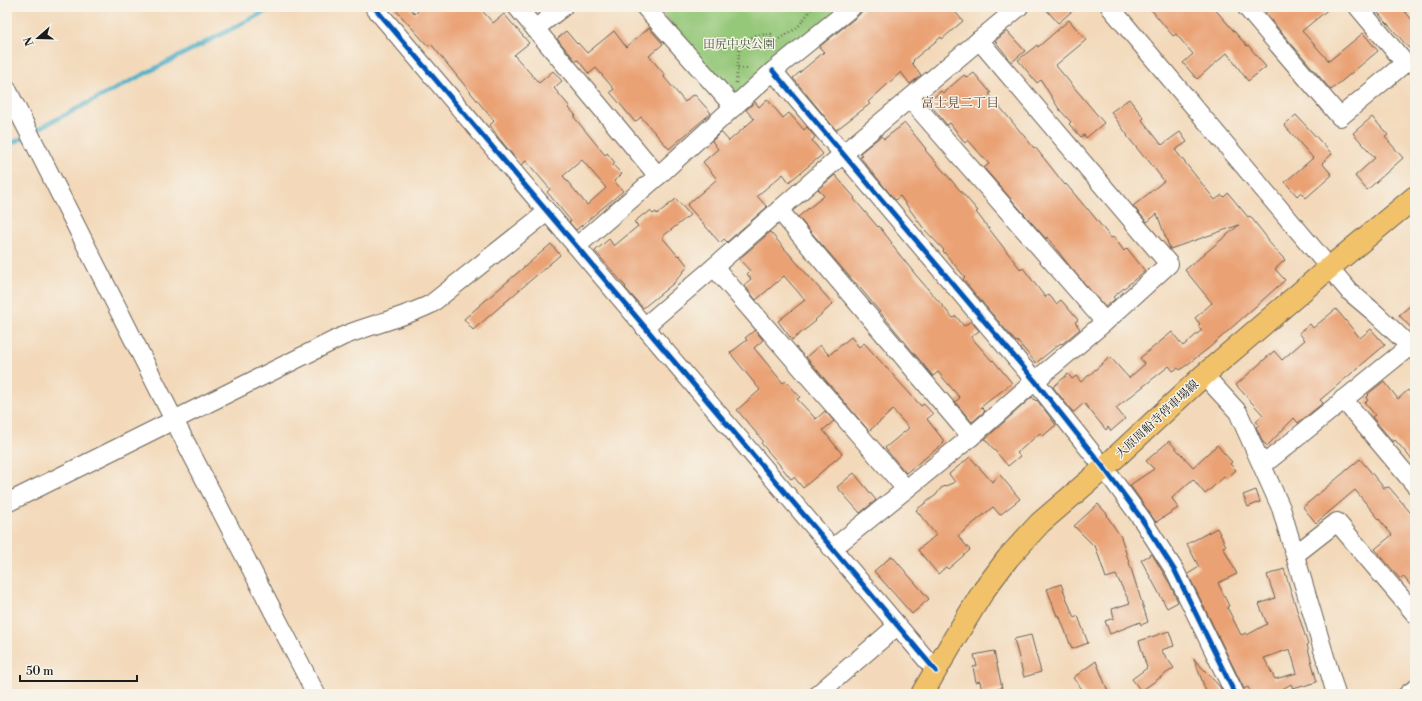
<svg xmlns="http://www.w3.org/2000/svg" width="1422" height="701" viewBox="0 0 1422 701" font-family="'Libre Bodoni','Noto Serif JP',serif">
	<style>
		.green { fill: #95c879; stroke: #58724a }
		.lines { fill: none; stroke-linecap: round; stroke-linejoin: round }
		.stream { stroke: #47adc7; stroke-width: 4.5 }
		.building { fill: #eaa274; fill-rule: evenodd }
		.minor-casing { stroke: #675e53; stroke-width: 20 }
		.major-casing { stroke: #675e53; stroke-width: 24 }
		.path { stroke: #675e53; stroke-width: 2.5; stroke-dasharray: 1 3; stroke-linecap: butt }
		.minor { stroke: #fff; stroke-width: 18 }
		.major { stroke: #f2c26a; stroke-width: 22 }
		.cycleway-casing { stroke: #f7f3e8; stroke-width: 8 }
		.cycleway { stroke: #0057b8; stroke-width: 5 }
		.labels { text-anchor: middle; stroke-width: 3; stroke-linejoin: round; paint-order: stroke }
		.park-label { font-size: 12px; fill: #46583d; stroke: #f7f3e8 }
		.street-label { font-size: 12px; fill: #1c1c1c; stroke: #f7f3e8 }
		.neighbourhood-label { font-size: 13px; fill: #644b3b; stroke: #f7f3e8 }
	</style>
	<rect width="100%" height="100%" fill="#f7f3e8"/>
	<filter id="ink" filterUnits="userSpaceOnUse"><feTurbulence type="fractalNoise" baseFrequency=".025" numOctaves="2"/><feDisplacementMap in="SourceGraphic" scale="8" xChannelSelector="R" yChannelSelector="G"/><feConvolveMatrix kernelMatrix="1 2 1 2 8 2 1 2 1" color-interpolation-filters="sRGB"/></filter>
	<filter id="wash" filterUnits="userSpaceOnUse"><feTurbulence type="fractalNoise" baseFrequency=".012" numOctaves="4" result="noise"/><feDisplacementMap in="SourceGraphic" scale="16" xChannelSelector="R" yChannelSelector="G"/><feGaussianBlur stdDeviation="0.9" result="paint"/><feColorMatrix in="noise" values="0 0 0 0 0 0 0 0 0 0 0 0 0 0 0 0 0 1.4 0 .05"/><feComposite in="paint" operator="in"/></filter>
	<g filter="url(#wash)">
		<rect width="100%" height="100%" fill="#f3d9ba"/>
		<path class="green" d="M657 7H842L734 97Z"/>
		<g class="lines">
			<g class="stream">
				<path d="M32 132 274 7"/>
				<path d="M7 146 26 136"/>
			</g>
		</g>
		<g id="blocks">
			<g class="building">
				<path d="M393 7H409L415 14 422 7H479L493 23 504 14 529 43 514 55 539 83 553 71 562 81 554 88 570 107 569 108 576 116 574 117 605 155 607 153 615 163 613 165 622 174 614 181 623 191 576 230 569 222 571 221 547 192 550 189 526 161 521 165 498 137 490 125 494 121 457 76 431 44 428 46ZM582 160 606 188 587 205 563 176Z"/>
				<path d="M865 7H951L963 21 942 39 941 37 913 60 914 61 912 63 921 75 910 84 901 72 868 102 870 104 836 130 793 78 824 52 819 47 859 15Z"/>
				<path d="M1044 7H1077L1058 23Z"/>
				<path d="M1149 7H1213L1247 46 1248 45 1266 67 1248 81 1227 53 1197 79 1183 63 1193 54 1176 34 1173 36Z"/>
				<path d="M1272 7H1331L1302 31 1329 61 1363 33 1378 51 1331 90 1265 13Z"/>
				<path d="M1373 7H1401L1415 23V55Z"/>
				<path d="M1069 20 1086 40 1056 65 1057 67 1104 123 1086 138 1084 135 1081 137 1069 124 1071 122 1059 109 1041 80 1037 83 1018 60 1037 45 1038 47Z"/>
				<path d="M649 28 663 44 649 56 665 75 664 77 685 102 692 95 693 96 695 95 711 113 669 149 641 117 635 122 610 92 614 89 596 68 589 74 578 60 576 61 557 39 566 31 577 44 578 43 587 53 614 31 626 47Z"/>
				<path d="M1007 31 1025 51 1012 62 995 41Z"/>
				<path d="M974 73 991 93 989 94 1034 148 1035 147 1065 185 1066 184 1087 209H1088L1111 238 1114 237 1124 251 1127 248 1145 271 1113 297 1115 299 1105 307 1071 268 1047 237 1046 239 984 168 989 164 968 140 965 143 950 123 947 125 928 102 941 91 943 93 964 75 967 78Z"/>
				<path d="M767 99 783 118 789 113 804 130 807 127 815 137 812 141 823 154 789 182 783 174 757 196 767 207 727 242 724 239 720 243 687 205 717 179 703 162 718 149 712 141 721 132 729 141 754 119 746 110 755 102 759 107Z"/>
				<path d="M1129 99 1144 118 1142 120 1162 145 1180 132 1187 142 1175 150 1215 200 1222 195 1224 197 1228 193 1248 217 1250 216 1268 239 1267 240 1285 260 1275 269 1285 280 1209 348 1180 370 1178 368 1173 371 1169 366 1116 408 1125 419 1111 431 1108 427 1106 430 1084 403 1074 412 1072 411 1053 387 1068 374 1072 379 1076 376 1081 382 1110 357 1129 378 1145 364 1140 358 1172 332 1183 346 1202 330 1198 326 1200 324 1195 318 1212 303 1185 270 1239 225 1170 249 1157 214 1147 222 1133 206 1164 181 1145 156 1144 157 1127 136H1128L1111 112Z"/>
				<path d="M1296 115 1332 154 1322 163 1332 175 1306 198 1301 192 1297 196 1285 182 1313 158 1284 125Z"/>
				<path d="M1372 117 1388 135 1385 137 1403 158 1367 190 1355 176 1375 158 1353 133Z"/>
				<path d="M905 123 926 149 925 150 978 211 976 212 1021 270 1023 268 1045 297 1049 294 1056 304 1061 300 1078 320 1075 322 1080 329 1062 344 1061 343 1058 345 1036 363 1017 341 1016 342 971 289 963 279 965 277 943 251 944 250 924 229 900 196 895 200 860 157 862 155 860 153 881 136 884 139Z"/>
				<path d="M835 175 855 198 854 199 878 227 879 226 892 243 891 244 915 274 953 318 956 316 964 326 971 321 979 331 971 337 992 361 993 360 1012 383 981 407 985 411 972 422 955 402 960 398 938 372 933 376 856 283H855L798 217 824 196 818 189Z"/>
				<path d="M676 199 690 215 662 237 678 256 679 255 688 266 674 283 643 308 625 288 626 287 595 251 609 239 614 246 638 226 634 222 644 214 645 215 650 211 653 214 656 212 657 214Z"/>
				<path d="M770 232 833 304 815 320 816 321 792 340 778 321 805 300 784 276 756 300 744 285 751 279 747 274 750 271 739 259Z"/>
				<path d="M551 244 560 255 473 330 464 319Z"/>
				<path d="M1415 302V332L1399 315Z"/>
				<path d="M1336 309 1360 338 1371 329 1385 345 1320 400 1323 403 1298 423 1294 418 1267 446 1263 442 1256 427 1259 425 1256 421 1263 415 1236 385 1274 351 1282 360 1305 340 1299 333 1310 324 1313 328Z"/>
				<path d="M755 330 763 340 754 348 783 383 786 381 800 397 797 399 816 419 825 411 834 421 823 430 842 454 803 488 794 477 791 479 779 464 761 443 763 441 737 410 760 390 730 353 747 340 745 338Z"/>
				<path d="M851 337 859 347 864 343 921 406 924 404 933 414 927 419 944 441 943 442 944 443 906 473 885 448 909 428 893 410 869 431 806 357 820 345 829 355Z"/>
				<path d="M1384 381 1398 399 1408 390 1415 398V463L1395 440 1393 442 1372 417 1375 415 1365 403 1368 400 1366 398 1369 395 1368 394Z"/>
				<path d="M1032 397 1036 401 1037 400 1056 425 1043 436 1040 433 1017 453 1020 456 1008 466 985 439Z"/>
				<path d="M1169 441 1193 467 1217 445 1232 462 1230 464 1236 470 1227 478 1224 477 1205 494 1193 479 1172 498 1178 508 1156 522 1130 485 1154 469 1146 461Z"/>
				<path d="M970 457 992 482 1000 475 1020 499 1000 515 993 507 958 536 970 550 948 569 946 567 938 574 918 550 936 535 916 510 936 495 941 488 955 482 949 474Z"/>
				<path d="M1360 459 1384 488 1389 487 1415 518V591L1403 576 1400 579 1375 549 1392 535 1355 490 1316 523 1303 507Z"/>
				<path d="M854 473 876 500 860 513 837 487Z"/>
				<path d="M1256 490 1260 502 1248 507 1243 495Z"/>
				<path d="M1098 504 1108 515 1107 516 1121 537 1148 622 1141 625 1140 622 1110 634 1105 621 1114 618 1112 609 1130 603 1116 575 1106 578 1096 548 1074 526Z"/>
				<path d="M1217 528 1226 546 1223 547 1237 574 1218 583 1229 606 1227 607 1241 635 1246 633 1247 635 1267 624 1259 604 1275 598 1267 575 1284 569 1308 645H1307L1317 682 1293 689 1291 684 1274 694H1252L1248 687 1244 689 1188 574 1199 567 1187 544ZM1290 649 1297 673 1275 679 1264 658Z"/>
				<path d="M1152 554 1170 584 1178 602 1167 608 1141 560Z"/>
				<path d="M892 556 929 599 912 614 874 571Z"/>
				<path d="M1061 584 1074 618 1078 616 1088 643 1072 649 1059 615 1057 616 1047 589Z"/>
				<path d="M1169 631 1174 646 1161 650 1174 668 1141 691 1132 679 1147 668 1139 641Z"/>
				<path d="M1031 635 1041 672 1024 677 1014 639Z"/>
				<path d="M994 651 1002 688 982 693 980 681 976 682 973 667 977 666 974 655Z"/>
				<path d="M1194 659 1220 687 1223 694H1207Z"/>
				<path d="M1096 661 1109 694H1086L1073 678Z"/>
			</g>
		</g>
	</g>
	<g filter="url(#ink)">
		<use href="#blocks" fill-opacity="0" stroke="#675e53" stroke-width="1"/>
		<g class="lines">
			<defs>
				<g id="minor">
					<path d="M374 7 936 671"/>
					<path d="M517 7 658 176"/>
					<path d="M645 7 734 107"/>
					<path d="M1110 7 1349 291 1375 313 1415 351"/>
					<path d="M1246 7 1340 117 1405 63 1358 7"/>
					<path d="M536 28 563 7"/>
					<path d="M773 71 1035 381 1104 468 1141 518 1175 571 1235 694"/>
					<path d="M7 89 174 420 316 694"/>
					<path d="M910 99 1105 322"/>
					<path d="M779 210 971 437"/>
					<path d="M577 246 658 176 773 71 852 7"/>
					<path d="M714 267 906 489"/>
					<path d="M644 327 714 267 843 154 1019 7"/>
					<path d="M1204 375 1238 412 1281 508 1336 694"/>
					<path d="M1343 399 1415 485"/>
					<path d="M1263 465 1415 342"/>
					<path d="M7 503 343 336C372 324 403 318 431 304L547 212"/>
					<path d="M832 549 971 437 1035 381 1105 322 1169 264 979 40"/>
					<path d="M1296 554 1337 522 1415 614"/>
					<path d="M818 694 897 626"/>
					<path d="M1408 694 1415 689"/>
				</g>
				<path id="major" d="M922 694 954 639 984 590 1008 558 1040 523 1104 468 1204 375 1329 268 1415 197"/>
			</defs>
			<use href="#minor" class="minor-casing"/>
			<use href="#major" class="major-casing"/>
			<g class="path">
				<path d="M772 43 797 28 813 7"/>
				<path d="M738 68 750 69"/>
				<path d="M736 83 740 45 755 35 771 34 773 49"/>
			</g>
			<use href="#minor" class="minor"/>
			<use href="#major" class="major"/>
			<defs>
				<g id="cycleway">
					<path d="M374 7 936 671"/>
					<path d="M773 71 1035 381 1104 468 1141 518 1175 571 1235 694"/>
				</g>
			</defs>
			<use href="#cycleway" class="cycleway-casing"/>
			<use href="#cycleway" class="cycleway"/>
		</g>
	</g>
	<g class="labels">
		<g class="park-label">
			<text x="739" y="48">田尻中央公園</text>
		</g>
		<g class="street-label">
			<text transform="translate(1157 419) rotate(-43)" y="4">大原周船寺停車場線</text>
		</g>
		<g class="neighbourhood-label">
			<text x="960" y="107">富士見二丁目</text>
		</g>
	</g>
	<rect width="1422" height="701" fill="none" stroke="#f7f3e8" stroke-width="24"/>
	<g transform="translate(38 38) rotate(250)" stroke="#f7f3e8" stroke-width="3" paint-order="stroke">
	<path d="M0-3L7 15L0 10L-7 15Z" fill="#1c1c1c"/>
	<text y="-6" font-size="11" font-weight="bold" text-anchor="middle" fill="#1c1c1c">N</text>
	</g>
	<path d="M20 675v6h117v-6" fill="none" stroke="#1c1c1c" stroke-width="2"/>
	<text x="26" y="675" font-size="12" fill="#1c1c1c" stroke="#f7f3e8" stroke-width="3" paint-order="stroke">50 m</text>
</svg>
